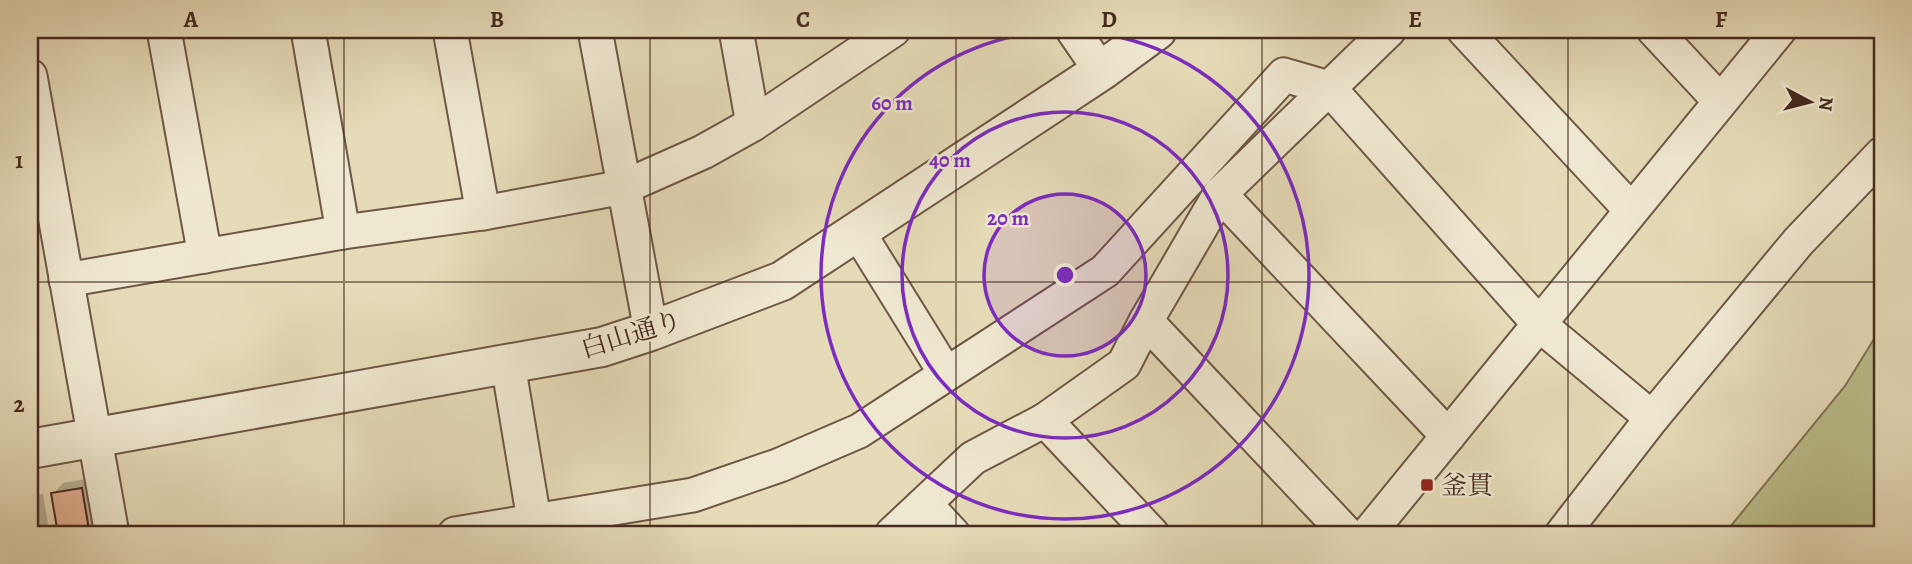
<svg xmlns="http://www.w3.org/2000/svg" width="1912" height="564" viewBox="0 0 1912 564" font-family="Alegreya,'Noto Serif JP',serif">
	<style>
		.green { fill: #babe8b; stroke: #807455; stroke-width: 2 }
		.shadow { fill: #0003 }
		.building { fill: #e3b093; stroke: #462b1f; stroke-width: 2 }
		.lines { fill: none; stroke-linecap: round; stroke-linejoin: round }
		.minor-casing { stroke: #6e5745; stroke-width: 37 }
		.tertiary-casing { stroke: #6e5745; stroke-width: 42 }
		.minor { stroke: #efe8d1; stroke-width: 33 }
		.tertiary { stroke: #efe8d1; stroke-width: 38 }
		.grid { fill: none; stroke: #462b1f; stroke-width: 2; stroke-opacity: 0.55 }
		.ring { fill: none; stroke: #7b2cbf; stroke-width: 3.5 }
		.poi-dot { fill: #8f2418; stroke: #efe8d1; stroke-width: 2.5 }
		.labels { text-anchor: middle; stroke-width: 5; stroke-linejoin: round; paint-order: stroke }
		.street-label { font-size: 26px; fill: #462b1f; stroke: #efe8d1 }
		.poi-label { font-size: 26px; fill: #462b1f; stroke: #efe8d1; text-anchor: start }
		.centre { fill: #7b2cbf; stroke: #efe8d1; stroke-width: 3.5 }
		.ring-label { font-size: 21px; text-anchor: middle; font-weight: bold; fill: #7b2cbf; stroke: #efe8d1; stroke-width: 5; stroke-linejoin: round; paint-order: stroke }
		.neatline { fill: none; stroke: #462b1f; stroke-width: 2.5 }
		.grid-label { font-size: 23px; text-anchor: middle; font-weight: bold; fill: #462b1f }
	</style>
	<rect width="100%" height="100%" fill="#e6dbb8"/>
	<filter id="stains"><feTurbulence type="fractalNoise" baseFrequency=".00286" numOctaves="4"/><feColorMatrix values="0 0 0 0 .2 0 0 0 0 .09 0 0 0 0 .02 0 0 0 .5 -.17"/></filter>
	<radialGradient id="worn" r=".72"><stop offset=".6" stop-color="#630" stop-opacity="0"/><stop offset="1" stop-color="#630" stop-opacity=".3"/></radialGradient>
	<path class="green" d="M1882 326V526L1851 534H1733L1730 527 1845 386Z"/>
	<g class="shadow">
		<path d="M92 478 98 518 85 532 104 528 105 534H74L77 530 53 494 63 483Z"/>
		<path d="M30 479H32L35 495 43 494 48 524 35 534H30Z"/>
	</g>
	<g class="building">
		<path d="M82 488 89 530 58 534 51 493Z"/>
		<path d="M33 503 39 534H30V504Z"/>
	</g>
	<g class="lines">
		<defs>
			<g id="minor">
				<path d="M164 30 205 256"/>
				<path d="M308 30 343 232"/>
				<path d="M450 30 483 213"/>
				<path d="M595 30 651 331"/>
				<path d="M736 30 753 124"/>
				<path d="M1073 30 1101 71"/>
				<path d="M1464 30 1631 210"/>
				<path d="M1654 30 1720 101"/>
				<path d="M30 76 112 534"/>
				<path d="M1220 194 1448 436"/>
				<path d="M858 232 946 374"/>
				<path d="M66 280 343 232 483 213 624 187 703 152 753 124 893 30"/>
				<path d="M1146 321 1347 534"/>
				<path d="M508 364 534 520"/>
				<path d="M1045 420 1152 534"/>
				<path d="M925 504 953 534"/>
				<path d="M455 534 693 495 780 465 859 431 1105 271 1284 75 1329 88 1540 325 1652 418"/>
				<path d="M892 534 973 458 1045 420 1124 364 1146 321 1220 194 1389 30"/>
				<path d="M1368 534 1779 30"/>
				<path d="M1562 534 1652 418 1798 242 1882 154"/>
			</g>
			<path id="tertiary" d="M30 449 602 347 651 331 782 281 1101 71 1157 30"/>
		</defs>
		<use href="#minor" class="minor-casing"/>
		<use href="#tertiary" class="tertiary-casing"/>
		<use href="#minor" class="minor"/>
		<use href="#tertiary" class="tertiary"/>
	</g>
	<path class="grid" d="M344 30V534M650 30V534M956 30V534M1262 30V534M1568 30V534M30 282H1882"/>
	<circle cx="1065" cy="275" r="81" fill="#7b2cbf" fill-opacity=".12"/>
	<g class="ring">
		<circle cx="1065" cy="275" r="81"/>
		<circle cx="1065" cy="275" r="163"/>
		<circle cx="1065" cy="275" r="244"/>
	</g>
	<rect class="poi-dot" x="1420" y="478" width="14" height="14" rx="3.5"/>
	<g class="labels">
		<g class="street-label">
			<text transform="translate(631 334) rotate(-17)" y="9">白山通り</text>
		</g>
		<g class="poi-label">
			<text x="1441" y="494">釜貫</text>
		</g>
	</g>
	<circle cx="1065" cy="275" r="10" class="centre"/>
	<g class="ring-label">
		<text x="892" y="110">60 m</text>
		<text x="950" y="167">40 m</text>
		<text x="1008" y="225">20 m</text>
	</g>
	<rect width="1912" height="564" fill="none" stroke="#e6dbb8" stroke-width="77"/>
	<g transform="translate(1810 102) rotate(97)" stroke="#efe8d1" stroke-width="5" paint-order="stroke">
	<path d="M0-5L12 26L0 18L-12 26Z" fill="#462b1f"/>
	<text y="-10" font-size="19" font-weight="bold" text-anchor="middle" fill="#462b1f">N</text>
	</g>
	<rect x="38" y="38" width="1836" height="488" class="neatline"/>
	<g class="grid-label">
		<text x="191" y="27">A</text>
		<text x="497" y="27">B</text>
		<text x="803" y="27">C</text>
		<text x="1109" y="27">D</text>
		<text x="1415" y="27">E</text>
		<text x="1721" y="27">F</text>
		<text x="19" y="168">1</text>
		<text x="19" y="412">2</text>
	</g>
	<rect width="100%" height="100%" filter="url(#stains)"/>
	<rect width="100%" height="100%" fill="url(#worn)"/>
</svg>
